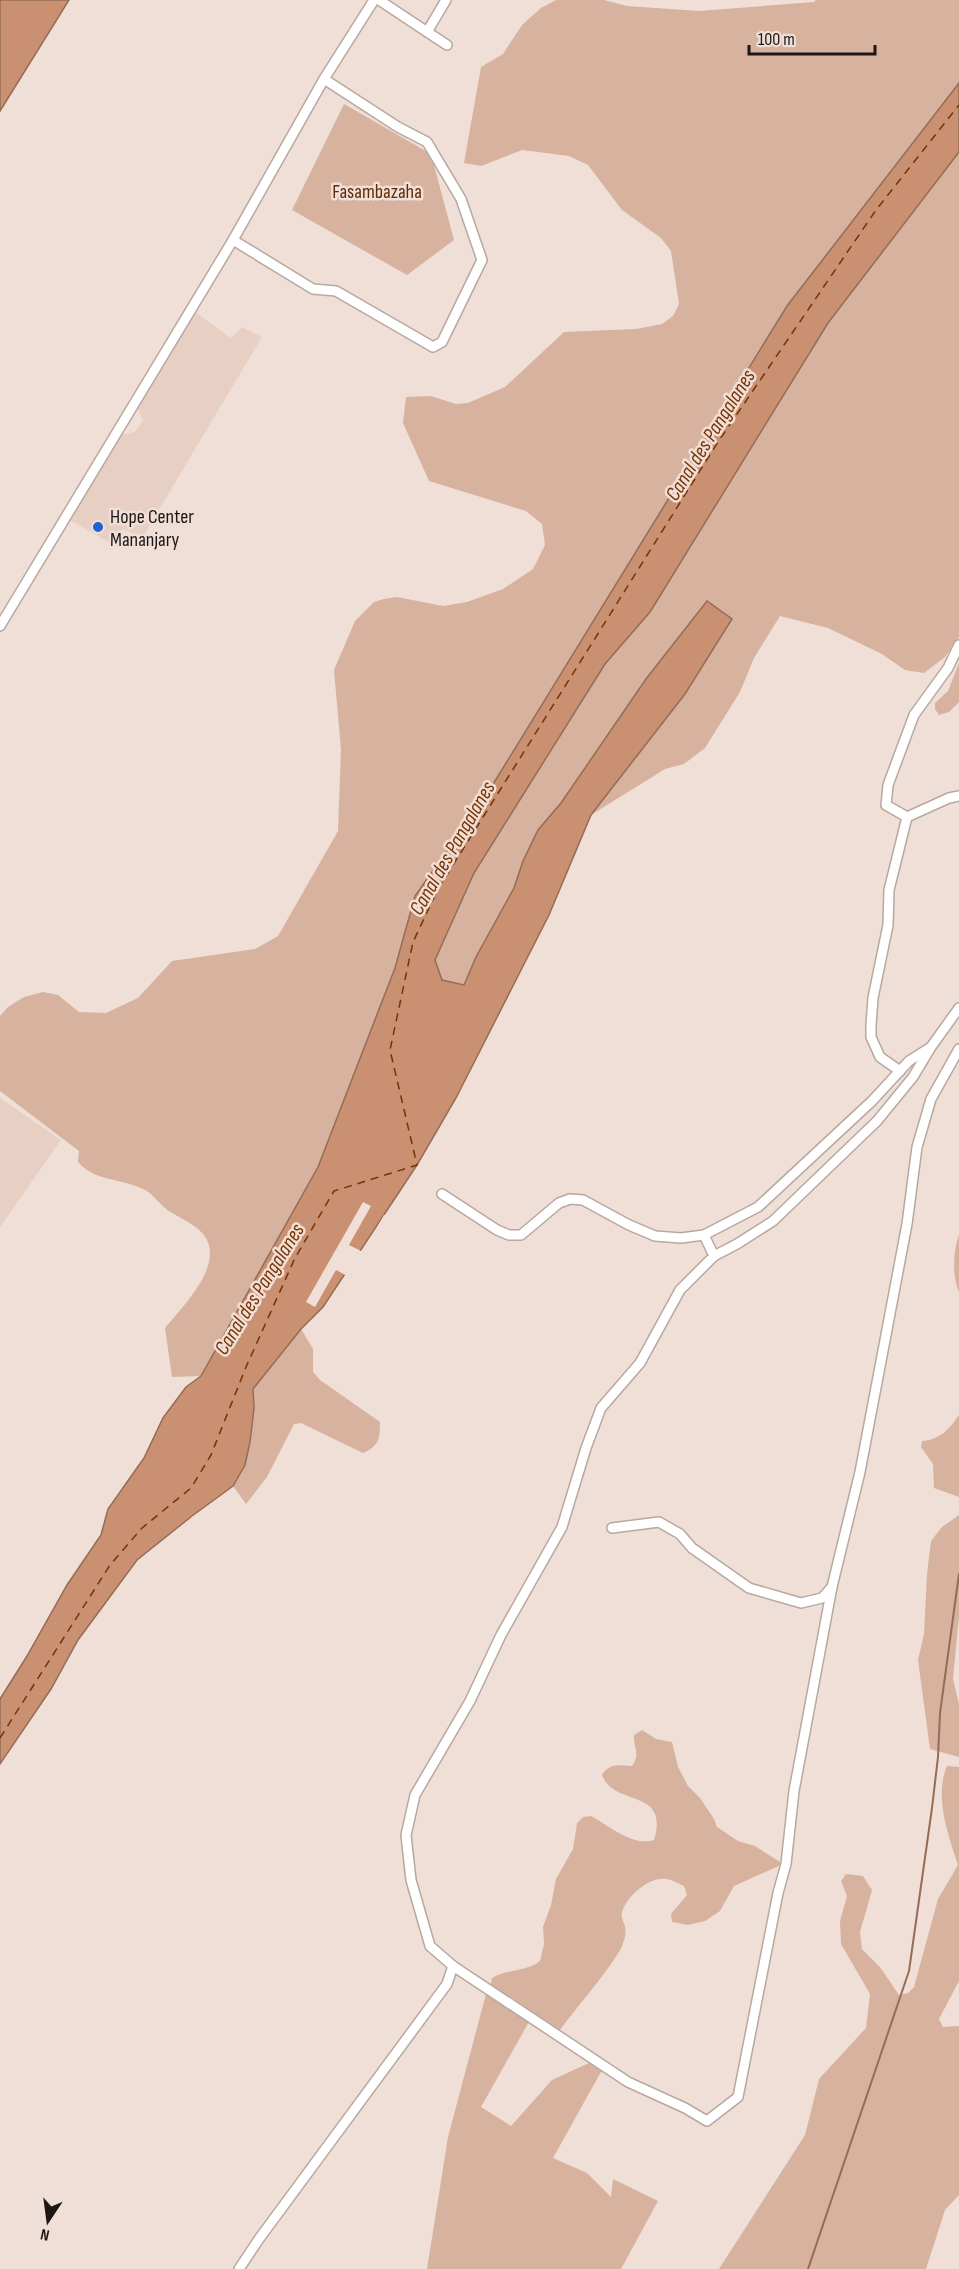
<svg xmlns="http://www.w3.org/2000/svg" width="959" height="2269" viewBox="0 0 959 2269" font-family="'Sofia Sans Condensed',sans-serif">
	<style>
		.built { fill: #e7cfc3 }
		.green { fill: #d7b29e }
		.water { fill: #c99072; stroke: #956c56; stroke-width: 1.5 }
		.pier { fill: #f0dfd6 }
		.lines { fill: none; stroke-linecap: round; stroke-linejoin: round }
		.stream { stroke: #956c56; stroke-width: 2 }
		.ferry { stroke: #783300; stroke-width: 1.5; stroke-dasharray: 8 6; stroke-linecap: butt }
		.street-casing { stroke: #b7a8a0; stroke-width: 12 }
		.street { stroke: #fff; stroke-width: 9 }
		.poi-dot { fill: #1f65d0; stroke: #f0dfd6; stroke-width: 2 }
		.labels { text-anchor: middle; stroke-width: 5; stroke-linejoin: round; paint-order: stroke }
		.park-label { font-size: 20px; fill: #602b07; stroke: #f0dfd6 }
		.poi-label { font-size: 20px; fill: #1c1714; stroke: #f0dfd6; text-anchor: start }
		.water-label { font-size: 21px; font-style: italic; fill: #783300; stroke: #f0dfd6 }
	</style>
	<rect width="100%" height="100%" fill="#f0dfd6"/>
	<g class="built">
		<path d="M194 311 231 338 242 327 262 337 142 538 123 529 114 545 70 520 121 435 135 432 143 420 137 407Z"/>
		<path d="M0 1098 61 1140 0 1227Z"/>
	</g>
	<g class="green">
		<path d="M556 0H604L627 6 699 11 814 2 816 0H959V83L787 306 487 794 415 896 395 968 318 1167 201 1376 172 1377 165 1328C183 1306 227 1263 203 1234 195 1224 180 1218 169 1211 160 1205 154 1195 145 1190 123 1178 95 1182 78 1162L79 1151 0 1091V1016L8 1007 24 997 43 992 58 995 79 1012 106 1013 138 998 172 961 255 949 278 936 338 831 341 750 334 670 355 621 374 602 384 599 397 597 443 606 467 602 503 589 533 569 545 545 542 524 526 511 429 481 403 423 406 397 431 396 456 404 468 403 505 387 564 332 636 329 662 324 673 316 679 304 671 251 661 238 622 210 588 165 569 156 522 150 481 166 464 163 481 67 503 54 522 25 541 8Z"/>
		<path d="M344 104 431 154 454 240 407 275 292 210Z"/>
		<path d="M959 152V637L945 657 924 673 905 670 882 654 828 628 780 616 754 658 740 692 705 748 684 764 665 769 591 815 685 694 707 602 646 679 561 803 538 830 523 861 514 888 476 957 464 986 442 980 435 960 474 873 605 664 650 612 828 323Z"/>
		<path d="M959 663V702L949 712 939 715 935 709V703L948 691Z"/>
		<path d="M959 1235V1292C952 1277 953 1250 959 1235Z"/>
		<path d="M301 1329 313 1349V1372L320 1380 380 1422C380 1439 379 1446 363 1453L301 1423 294 1424 267 1477 246 1504 233 1486 245 1465 254 1408 253 1389Z"/>
		<path d="M959 1415V1497L934 1488 933 1464 921 1447 922 1441C939 1440 950 1429 959 1415Z"/>
		<path d="M959 1515V1616L953 1679 959 1704V1757L930 1749 918 1660 924 1634 927 1574 931 1541 942 1527Z"/>
		<path d="M642 1730 656 1739 672 1742 678 1767 688 1786 700 1798 714 1819 717 1827 738 1841 755 1846 780 1862 781 1865 734 1886 720 1911 705 1921 688 1925 672 1922 671 1914 687 1895 684 1886C679 1884 673 1880 667 1879 649 1876 627 1896 622 1912 621 1918 623 1920 625 1926 627 1934 623 1945 619 1952 602 1979 579 2004 560 2030L491 1984 492 1978C507 1969 526 1972 540 1961L544 1944 543 1927 551 1905 556 1879 573 1849 577 1823 583 1817 591 1816C609 1826 634 1847 654 1840 670 1787 614 1808 602 1775 609 1763 619 1765 632 1766 641 1754 633 1748 634 1735Z"/>
		<path d="M947 1766 959 1767V1981L939 2019 943 2027 959 2026V2195L945 2210 926 2269H719L805 2135 819 2079 866 2028 870 1994 841 1944 840 1921 847 1896 841 1881 846 1874 863 1876 872 1890 860 1932 862 1949 880 1967 899 1995 908 1993 914 1987 938 1899 958 1865C948 1834 934 1798 947 1766Z"/>
		<path d="M486 1994 530 2020 481 2107 511 2126 552 2080 589 2063 602 2070 553 2158 587 2173 611 2197 613 2179 658 2201 621 2269H427L448 2137Z"/>
	</g>
	<g class="water">
		<path d="M0 0H69L0 111Z"/>
		<path d="M959 83V152L828 323 650 612 605 664 474 873 435 960 442 980 464 985 476 957 514 888 523 861 538 830 561 803 646 679 707 601 732 619 685 694 591 815 549 915 456 1098 417 1165 323 1307 301 1329 253 1389 254 1408 250 1442 245 1465 233 1486 192 1516 137 1560 78 1640 51 1689 0 1764V1699L27 1656 67 1585 101 1535 108 1509 144 1458 163 1418 186 1387 201 1376 318 1167 395 968 415 896 487 794 787 306Z"/>
	</g>
	<path class="pier" d="M363 1202 371 1206 349 1245 363 1252 384 1215 387 1216 347 1276 336 1270 315 1307 306 1302Z"/>
	<g class="lines">
		<path class="stream" d="M808 2269 909 1971 932 1808 938 1757 940 1713 959 1574"/>
		<path class="ferry" d="M0 1738 110 1565 142 1528 191 1488 211 1455 246 1367 295 1258 334 1191 417 1165 390 1050 413 942 438 889 718 442 876 210 959 105"/>
		<defs>
			<g id="street">
				<path d="M379 0 447 45"/>
				<path d="M427 32 446 0"/>
				<path d="M233 240 313 289 336 291 433 347 442 342 482 260 461 199 427 142 398 127 324 79"/>
				<path d="M0 626 233 240 324 79 374 0"/>
				<path d="M907 817 886 805 888 785 914 715 948 668 959 645"/>
				<path d="M907 817 949 798 959 796"/>
				<path d="M900 1071 880 1057 871 1037V1025L873 998 888 925 889 890 907 817"/>
				<path d="M442 1194 497 1230 509 1235H521L559 1203 570 1199 583 1200 629 1225 655 1236 681 1238 704 1235 758 1207 872 1101 909 1061 931 1047"/>
				<path d="M704 1235 714 1256 680 1290 640 1363 601 1408 586 1448 562 1527 501 1635 470 1701 415 1795 406 1835 411 1880 430 1946 453 1966 628 2082 685 2108 707 2121 738 2097 778 1893 786 1864 794 1791 832 1587"/>
				<path d="M714 1256 737 1244 773 1221 877 1121 913 1077 931 1047 959 1008"/>
				<path d="M612 1528 659 1522 680 1534 692 1548 749 1588 801 1603 822 1598 832 1587 860 1472 907 1224 917 1147 931 1099 959 1049"/>
				<path d="M239 2269 259 2239 447 1984 453 1966"/>
			</g>
		</defs>
		<use href="#street" class="street-casing"/>
		<use href="#street" class="street"/>
	</g>
	<circle class="poi-dot" cx="98" cy="527" r="6"/>
	<g class="labels">
		<g class="park-label">
			<text x="377" y="198">Fasambazaha</text>
		</g>
		<g class="poi-label">
			<text x="110" y="523">Hope Center<tspan x="110" dy="23">Mananjary</tspan></text>
		</g>
		<g class="water-label">
			<text transform="translate(710 435) rotate(-58)" y="7">Canal des Pangalanes</text>
			<text transform="translate(452 848) rotate(-60)" y="7">Canal des Pangalanes</text>
			<text transform="translate(259 1289) rotate(-58)" y="7">Canal des Pangalanes</text>
		</g>
	</g>
	<g transform="translate(48 2221) rotate(193)" stroke="#f0dfd6" stroke-width="4.5" paint-order="stroke">
	<path d="M0-4.5L10 22L0 15L-10 22Z" fill="#1c1714"/>
	<text y="-9" font-size="16" font-weight="bold" text-anchor="middle" fill="#1c1714">N</text>
	</g>
	<path d="M749 45v9h126v-9" fill="none" stroke="#1c1714" stroke-width="3"/>
	<text x="758" y="45" font-size="18" fill="#1c1714" stroke="#f0dfd6" stroke-width="4.5" paint-order="stroke">100 m</text>
</svg>
